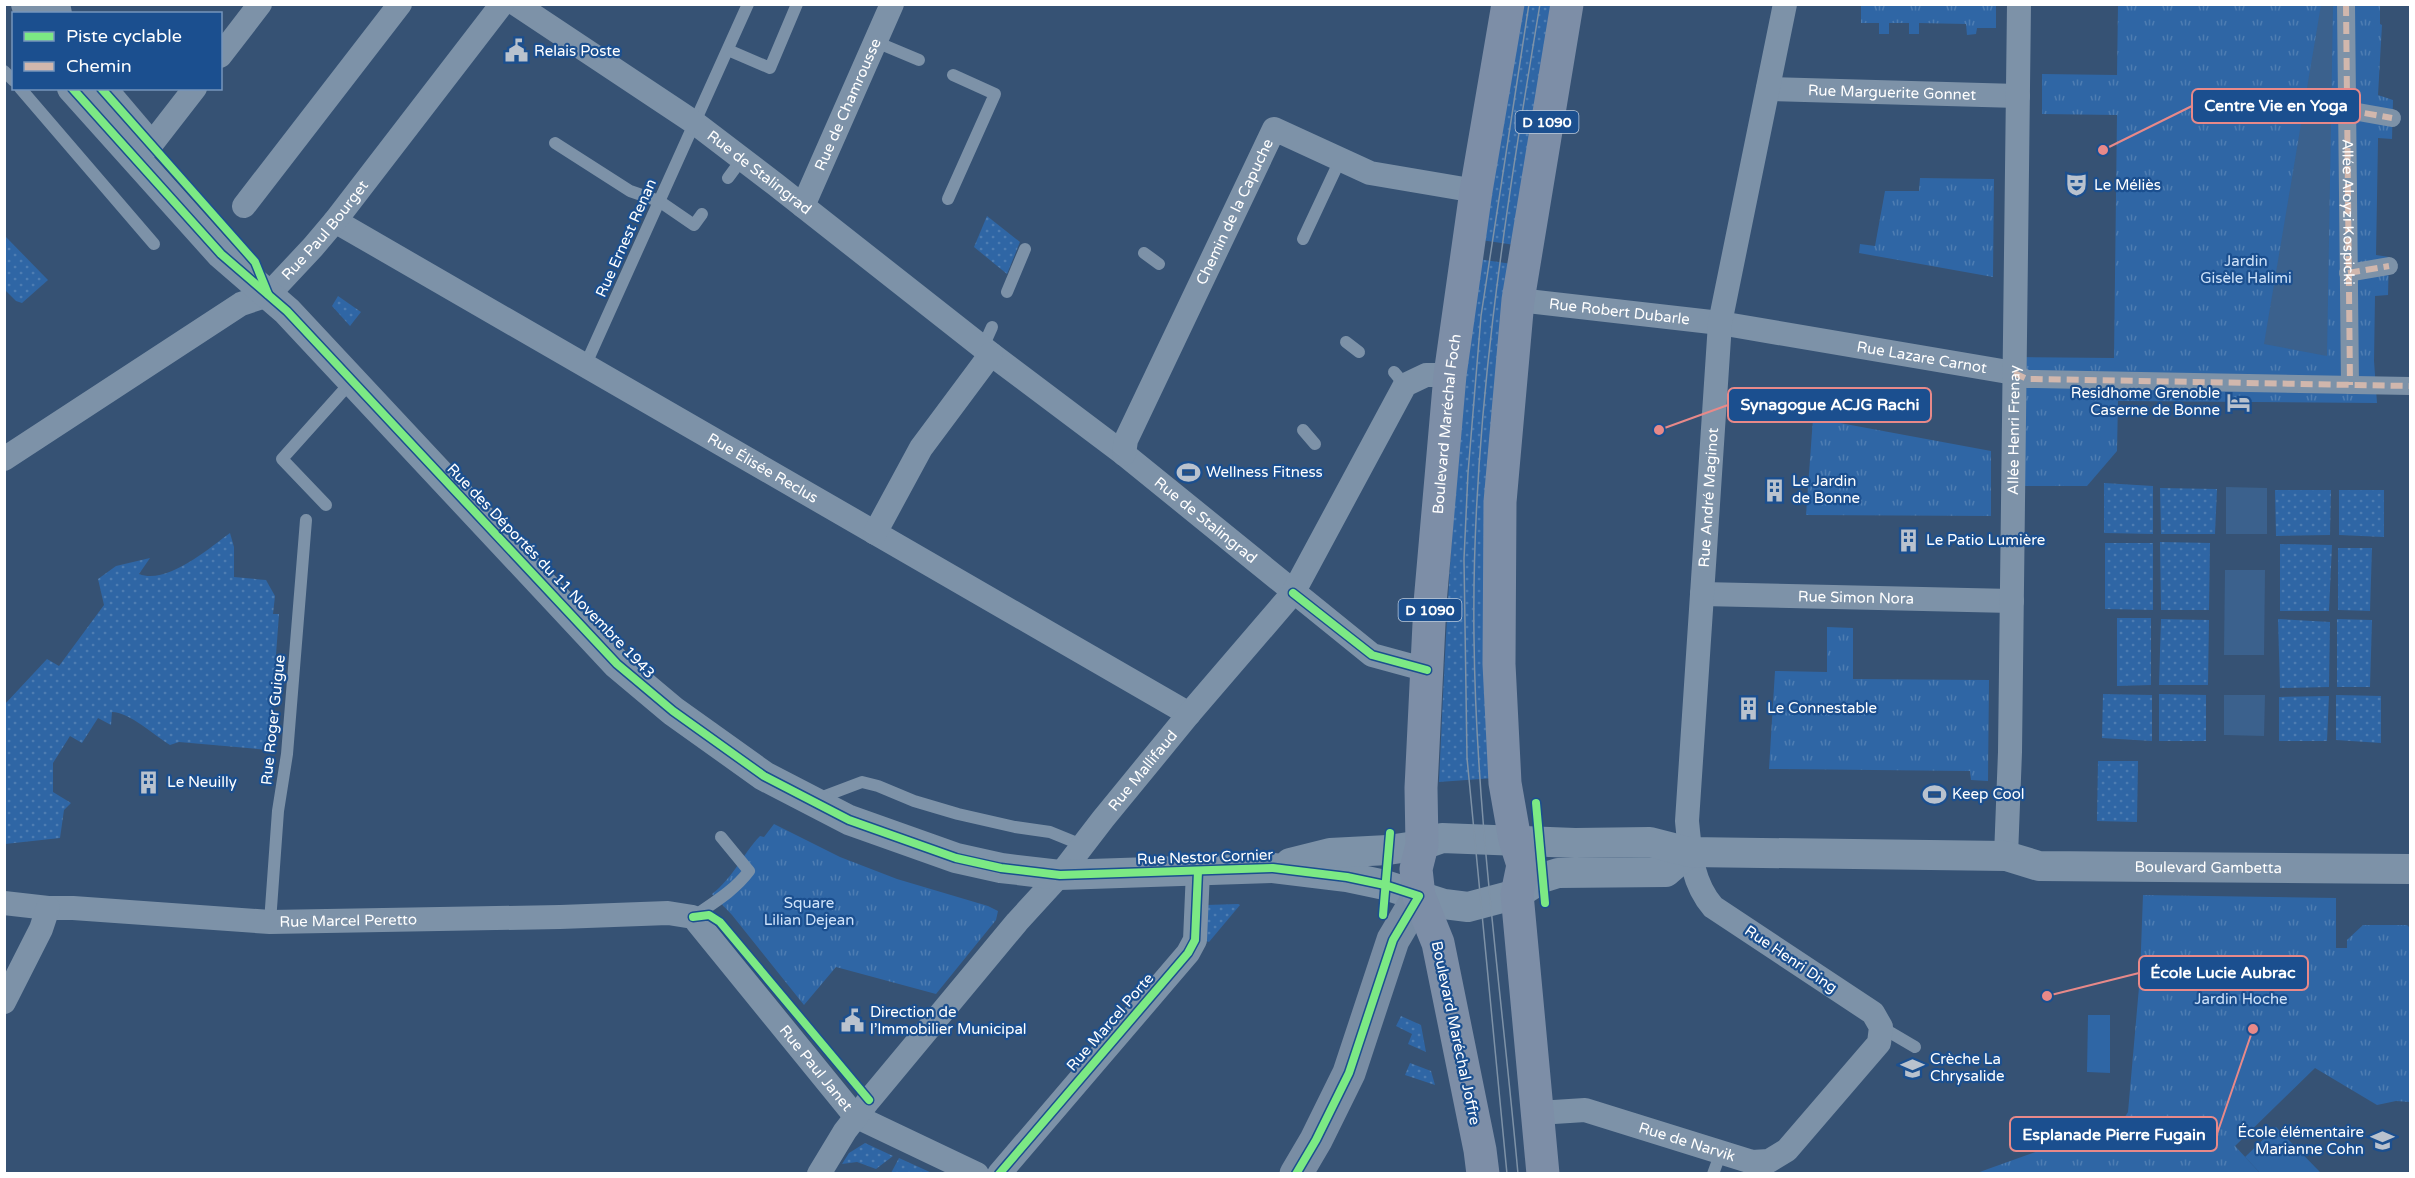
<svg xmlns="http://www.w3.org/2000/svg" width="2415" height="1178" viewBox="0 0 2415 1178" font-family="'Varela Round',sans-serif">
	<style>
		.grass { fill: url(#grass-dots) }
		.park { fill: url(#park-tufts) }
		.pitch { fill: #2f66a5 }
		.water { fill: #3b618d }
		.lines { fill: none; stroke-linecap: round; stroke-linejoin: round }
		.service { stroke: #7d92a8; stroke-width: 12 }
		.pedestrian { stroke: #7d92a8; stroke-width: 18 }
		.minor { stroke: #7d92a8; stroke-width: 24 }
		.tertiary { stroke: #7d92a8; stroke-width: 30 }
		.secondary { stroke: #798da4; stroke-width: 33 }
		.primary { stroke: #7d8ea7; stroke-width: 33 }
		.tram { stroke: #7e92a7; stroke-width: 1.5 }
		.quiet { stroke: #d1b7ad; stroke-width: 6; stroke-dasharray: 12 6; stroke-linecap: butt }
		.cycleway-casing { stroke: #1b4f8f; stroke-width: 11 }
		.cycleway { stroke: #7ce984; stroke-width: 8 }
		.labels { text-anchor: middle; stroke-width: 4.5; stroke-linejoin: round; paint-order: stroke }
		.shield { fill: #1b4f8f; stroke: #bbcadd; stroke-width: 1.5 }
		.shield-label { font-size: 14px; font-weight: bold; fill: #fff }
		.poi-label { font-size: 15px; fill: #fff; stroke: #1b4f8f; text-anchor: start }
		.street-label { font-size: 15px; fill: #fff; stroke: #1b4f8f }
		.park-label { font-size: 15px; fill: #cfe3fa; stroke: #1b4f8f }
		.leader { fill: none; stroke: #e88989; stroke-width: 2 }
		.callout-dot { fill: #e88989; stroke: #1b4f8f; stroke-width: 2 }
		.callout { fill: #1b4f8f; stroke: #e88989; stroke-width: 2 }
		.callout-label { font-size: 16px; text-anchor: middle; font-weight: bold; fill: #fff }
	</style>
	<defs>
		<pattern id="grass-dots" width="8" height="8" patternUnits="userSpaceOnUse" patternTransform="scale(1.5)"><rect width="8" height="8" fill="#2f66a5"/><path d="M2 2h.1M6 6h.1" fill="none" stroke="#4e7db2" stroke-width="1.8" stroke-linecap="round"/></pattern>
		<pattern id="park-tufts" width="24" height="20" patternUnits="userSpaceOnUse" patternTransform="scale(1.5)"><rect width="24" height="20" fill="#2f66a5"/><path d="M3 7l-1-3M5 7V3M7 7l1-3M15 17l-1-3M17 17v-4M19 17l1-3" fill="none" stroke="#4e7db2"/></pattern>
	</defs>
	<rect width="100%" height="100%" fill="#365274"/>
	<g class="grass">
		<path d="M1518 5H1554L1515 245 1481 240Z"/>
		<path d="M987 216 1020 242 1007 274 974 247Z"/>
		<path d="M5 236 48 280 22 303 16 301 5 290Z"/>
		<path d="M1478 259 1512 264 1494 778 1439 782C1447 608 1455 433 1478 259Z"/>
		<path d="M338 296 361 312 350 326 332 306Z"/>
		<path d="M2104 483 2153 486V534L2104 533Z"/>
		<path d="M2160 488 2217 489 2215 534H2161Z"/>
		<path d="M2275 490H2331L2330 535 2276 536Z"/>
		<path d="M2339 490H2384V537L2339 535Z"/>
		<path d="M230 533 234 547V577L266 580 275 596 273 614H279L269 750 179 742 170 745C154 735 129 712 112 712L111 725 98 718 82 743 70 736 53 763V792L71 803 64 810 60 838 5 844V704L47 659 59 666 104 605 98 579 116 566 150 558 139 574C167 585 208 549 230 533Z"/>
		<path d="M2160 542 2210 543 2209 610H2161Z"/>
		<path d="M2105 543H2153V610L2105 609Z"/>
		<path d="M2280 544 2332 545 2329 611H2280Z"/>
		<path d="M2338 548H2372L2370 611 2338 610Z"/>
		<path d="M2117 618H2151V685L2117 686Z"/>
		<path d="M2161 619 2209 620 2208 685H2159Z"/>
		<path d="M2278 619 2330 622 2329 687 2280 688Z"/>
		<path d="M2337 619 2372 620 2370 687H2337Z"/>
		<path d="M2103 694 2152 695V741L2102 738Z"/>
		<path d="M2159 694 2206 695V741H2159Z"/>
		<path d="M2336 695 2381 696V743L2336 740Z"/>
		<path d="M2329 696 2327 741H2279V697Z"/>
		<path d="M2098 761H2138L2137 822 2097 821Z"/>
		<path d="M1238 904 1240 905 1209 942 1206 941V905Z"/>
		<path d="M1401 1016 1421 1025 1426 1052 1408 1044 1412 1034 1396 1026Z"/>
		<path d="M1410 1063 1431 1071 1435 1085 1405 1075Z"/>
		<path d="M865 1143 893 1156 876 1169 857 1162 842 1164 849 1153Z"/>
		<path d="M899 1158 932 1173H891Z"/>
	</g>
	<g class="park">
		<path d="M1874 5H1996V28H1977L1976 34 1967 35 1966 24 1919 23V34H1909V23H1889V34H1879V23H1861V6Z"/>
		<path d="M2118 5H2380V24L2382 25 2378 95 2393 100 2392 139 2378 138V140L2376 255 2389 257 2388 295 2375 296 2374 361 2377 403 2118 401 2117 451 2087 486H2013L2015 357 2114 358 2117 115 2042 114V74L2117 75Z"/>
		<path d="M1920 178 1994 179 1993 277 1859 253 1860 244 1875 246 1885 191H1919Z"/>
		<path d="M1813 418 1991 451V516L1806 515Z"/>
		<path d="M1827 627 1853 628V679L1989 680 1988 781 1971 780 1970 771 1769 769 1775 671 1827 672Z"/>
		<path d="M774 824 840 857 897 879 988 906 998 911 996 920 936 994 836 967 804 1005 732 915 712 894C733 878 742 855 760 836L764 837Z"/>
		<path d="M2143 895 2336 898V948H2347V940L2363 925H2407L2410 928V1102L2396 1101 2377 1105 2315 1068 2235 1146 2260 1173 1974 1174 2063 1142 2092 1137 2118 1128 2128 1112 2140 976Z"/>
	</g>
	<g class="pitch">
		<path d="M2088 1015H2110V1073L2087 1072Z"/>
		<path d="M2276 1127 2321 1173H2260L2245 1157Z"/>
	</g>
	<g class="water">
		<path d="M2321 5H2333L2327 356 2264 344Z"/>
		<path d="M2226 487 2267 488V534H2226Z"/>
		<path d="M2225 570H2265L2264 655H2224Z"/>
		<path d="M2224 695H2265L2264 736 2224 735Z"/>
	</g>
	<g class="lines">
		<g class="service">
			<path d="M876 42 919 60"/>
			<path d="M728 50 770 68 797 4"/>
			<path d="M4 71 14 81"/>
			<path d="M20 88 154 244"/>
			<path d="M555 143 630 191 659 201 694 225 702 214"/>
			<path d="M728 178 742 159"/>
			<path d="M948 199 995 94 953 75"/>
			<path d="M1303 239 1340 160"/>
			<path d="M1144 253 1159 264"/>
			<path d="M1007 292 1025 249"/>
			<path d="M1346 342 1359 352"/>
			<path d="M983 347 992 327"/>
			<path d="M585 366 748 4"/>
			<path d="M1394 372 1405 385"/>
			<path d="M1303 430 1315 444"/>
			<path d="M326 505 282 459 351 382"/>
			<path d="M817 799 862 782 878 786 914 801 958 814 1015 827 1050 832 1082 845"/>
			<path d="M693 917C713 903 734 891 749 871L721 837"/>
			<path d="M270 922 278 811 287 754 306 520"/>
			<path d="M1881 1027 1915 1047"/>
			<path d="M1713 1174 1721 1152"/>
		</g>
		<g class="pedestrian">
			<path id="s1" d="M2346 4 2350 385"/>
			<path d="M2347 110 2392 118"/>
			<path d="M2348 273 2389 266"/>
			<path d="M2014 373 2027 379H2035L2410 386"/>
		</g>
		<g class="minor">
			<path id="s2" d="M516 4 695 123 775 184 991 354 1124 454 1372 655 1427 670"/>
			<path d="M220 56 260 4"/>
			<path id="s3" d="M1768 89 2018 96"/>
			<path d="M150 146 195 88"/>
			<path d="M244 206 400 4"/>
			<path id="s4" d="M803 206 892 4"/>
			<path id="s5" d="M335 221 1189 714"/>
			<path id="s6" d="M1518 300 1720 323 2014 373"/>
			<path id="s7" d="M1124 454 1126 440 1274 129 1370 173 1476 191"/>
			<path id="s8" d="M4 459 241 304 268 295 313 247 335 221 502 4"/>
			<path d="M875 533 921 448 991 354"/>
			<path id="s9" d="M1702 594 2012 601"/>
			<path id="s10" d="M2006 856 2010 752 2019 4"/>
			<path id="s11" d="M4 903 48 908H73L270 922 560 917 668 913 693 917 855 1116 977 1174"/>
			<path d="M4 1002 41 929 48 908"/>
			<path id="s12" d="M1538 1113 1585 1110 1752 1162 1769 1161 1787 1150 1879 1043 1881 1027 1873 1013 1713 907C1692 883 1690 852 1687 821L1720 323 1785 4"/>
			<path id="s13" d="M819 1174 845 1131 869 1100 1017 922 1060 875 1103 819 1189 714 1293 593 1405 385 1426 375H1450"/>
			<path d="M999 1174 1188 953 1195 940 1198 871"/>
		</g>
		<g class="tertiary">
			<path d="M26 4 29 14"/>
			<path d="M55 4 57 14"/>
			<path d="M72 88 221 254 287 311 617 664 673 711 764 776 849 820 956 858 1001 868 1060 875 1273 868 1347 877 1385 885 1444 904 1468 907 1517 894 1542 878 1558 873 1666 872 1689 852"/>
			<path d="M101 88 146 141"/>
			<path id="s14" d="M1290 863 1330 853 1388 850 1422 845 1442 838 1575 843 1650 842 1689 852 2006 856 2039 866 2410 869"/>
		</g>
		<path class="secondary" d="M1296 1174 1316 1140 1349 1073 1393 940 1419 896"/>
		<g class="primary">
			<path id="s15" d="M1483 1174 1480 1150 1438 943 1419 896 1416 869 1422 845 1421 788 1430 603 1450 375 1476 191 1508 4"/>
			<path d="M1543 1174 1517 894 1523 865 1515 840 1505 783 1499 664 1500 502 1518 300 1567 4"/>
		</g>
		<g class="tram">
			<path d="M1507 1174 1467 758 1464 559 1468 473 1481 316 1529 4"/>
			<path d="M1518 1174C1502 995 1476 817 1474 638 1471 424 1505 215 1540 4"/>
		</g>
		<g class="quiet">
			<path d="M2346 4 2350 385"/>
			<path d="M2347 110 2392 118"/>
			<path d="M2348 273 2389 266"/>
			<path d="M2014 373 2027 379H2035L2410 386"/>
		</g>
		<defs>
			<g id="cycleway">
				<path d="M72 88 221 254 287 311 617 664 673 711 764 776 849 820 956 858 1001 868 1060 875 1273 868 1347 877 1385 885 1419 896 1393 940 1349 1073 1316 1140 1296 1174"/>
				<path d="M101 88 255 262 268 294"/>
				<path d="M1293 593 1372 655 1427 670"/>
				<path d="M1536 803 1545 903"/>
				<path d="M1383 915 1390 833"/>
				<path d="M693 917 709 915 720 922 869 1100"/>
				<path d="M999 1174 1188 953 1195 940 1198 871"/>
			</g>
		</defs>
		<use href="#cycleway" class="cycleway-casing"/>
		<use href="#cycleway" class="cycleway"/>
	</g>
	<defs>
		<symbol id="civic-bare" viewBox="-9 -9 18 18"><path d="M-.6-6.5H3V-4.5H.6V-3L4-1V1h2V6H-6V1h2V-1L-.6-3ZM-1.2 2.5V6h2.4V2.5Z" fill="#b9c2ce" stroke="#1b4f8f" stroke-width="2.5" paint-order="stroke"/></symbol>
		<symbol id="theatre-bare" viewBox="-9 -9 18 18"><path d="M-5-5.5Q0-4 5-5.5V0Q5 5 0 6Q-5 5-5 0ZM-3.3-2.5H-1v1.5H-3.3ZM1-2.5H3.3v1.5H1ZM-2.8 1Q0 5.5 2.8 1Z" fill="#b9c2ce" stroke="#1b4f8f" stroke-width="2.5" paint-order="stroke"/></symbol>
		<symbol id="hotel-bare" viewBox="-9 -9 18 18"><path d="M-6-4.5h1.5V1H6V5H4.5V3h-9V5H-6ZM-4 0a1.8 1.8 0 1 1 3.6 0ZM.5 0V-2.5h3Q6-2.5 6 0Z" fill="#b9c2ce" stroke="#1b4f8f" stroke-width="2.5" paint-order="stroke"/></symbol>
		<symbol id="stadium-bare" viewBox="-9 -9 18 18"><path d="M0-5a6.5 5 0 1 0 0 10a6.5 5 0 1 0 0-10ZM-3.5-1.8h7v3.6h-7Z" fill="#b9c2ce" stroke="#1b4f8f" stroke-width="2.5" paint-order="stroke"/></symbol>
		<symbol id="building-bare" viewBox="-9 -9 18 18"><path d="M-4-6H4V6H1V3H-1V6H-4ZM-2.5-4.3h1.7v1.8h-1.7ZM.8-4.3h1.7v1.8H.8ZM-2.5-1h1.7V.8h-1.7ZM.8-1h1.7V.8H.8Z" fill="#b9c2ce" stroke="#1b4f8f" stroke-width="2.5" paint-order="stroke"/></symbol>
		<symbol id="school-bare" viewBox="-9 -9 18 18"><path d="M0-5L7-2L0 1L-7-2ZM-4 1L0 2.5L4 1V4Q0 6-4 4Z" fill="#b9c2ce" stroke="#1b4f8f" stroke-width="2.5" paint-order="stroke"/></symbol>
	</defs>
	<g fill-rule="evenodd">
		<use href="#civic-bare" x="500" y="34" width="33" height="33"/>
		<use href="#theatre-bare" x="2060" y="168" width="33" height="33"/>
		<use href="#hotel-bare" x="2222" y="386" width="33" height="33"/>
		<use href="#stadium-bare" x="1172" y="456" width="33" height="33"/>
		<use href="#building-bare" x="1758" y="474" width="33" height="33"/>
		<use href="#building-bare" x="1892" y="524" width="33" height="33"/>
		<use href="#building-bare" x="1732" y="692" width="33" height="33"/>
		<use href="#building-bare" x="132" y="766" width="33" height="33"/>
		<use href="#stadium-bare" x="1918" y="778" width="33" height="33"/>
		<use href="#civic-bare" x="836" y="1004" width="33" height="33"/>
		<use href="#school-bare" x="1896" y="1052" width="33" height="33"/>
		<use href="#school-bare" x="2366" y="1124" width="33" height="33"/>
	</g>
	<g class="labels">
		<g class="shield">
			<rect x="1515.5" y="111" width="63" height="22" rx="4.5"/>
			<rect x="1398.5" y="599" width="63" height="22" rx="4.5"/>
		</g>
		<g class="shield-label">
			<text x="1547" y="127">D 1090</text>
			<text x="1430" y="615">D 1090</text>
		</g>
		<g class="poi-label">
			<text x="534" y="56">Relais Poste</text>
			<text x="2094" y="190">Le Méliès</text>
			<text x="2220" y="398" text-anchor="end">Residhome Grenoble<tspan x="2220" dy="17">Caserne de Bonne</tspan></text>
			<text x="1206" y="477">Wellness Fitness</text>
			<text x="1792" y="486">Le Jardin<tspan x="1792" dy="17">de Bonne</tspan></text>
			<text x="1926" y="545">Le Patio Lumière</text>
			<text x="1767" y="713">Le Connestable</text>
			<text x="167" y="787">Le Neuilly</text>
			<text x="1952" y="799">Keep Cool</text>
			<text x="870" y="1017">Direction de<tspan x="870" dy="17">l’Immobilier Municipal</tspan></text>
			<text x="1930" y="1064">Crèche La<tspan x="1930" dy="17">Chrysalide</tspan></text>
			<text x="2364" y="1137" text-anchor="end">École élémentaire<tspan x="2364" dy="17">Marianne Cohn</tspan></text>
		</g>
		<g class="street-label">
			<text dy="5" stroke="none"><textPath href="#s3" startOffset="124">Rue Marguerite Gonnet</textPath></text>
			<text dy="5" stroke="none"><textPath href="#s4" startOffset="111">Rue de Chamrousse</textPath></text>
			<text dy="5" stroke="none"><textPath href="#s2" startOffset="296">Rue de Stalingrad</textPath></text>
			<text dy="5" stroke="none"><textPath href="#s7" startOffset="267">Chemin de la Capuche</textPath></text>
			<text dy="5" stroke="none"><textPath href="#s1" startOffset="208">Allée Aloyzi Kospicki</textPath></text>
			<text dy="5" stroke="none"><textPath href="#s8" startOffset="398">Rue Paul Bourget</textPath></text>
			<text transform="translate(626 238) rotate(-66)" y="5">Rue Ernest Renan</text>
			<text dy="5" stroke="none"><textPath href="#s6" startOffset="102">Rue Robert Dubarle</textPath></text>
			<text dy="5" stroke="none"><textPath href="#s6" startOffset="408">Rue Lazare Carnot</textPath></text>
			<text dy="5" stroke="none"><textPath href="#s15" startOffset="760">Boulevard Maréchal Foch</textPath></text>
			<text dy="5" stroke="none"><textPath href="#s10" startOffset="426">Allée Henri Frenay</textPath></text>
			<text dy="5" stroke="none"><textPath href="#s5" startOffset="494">Rue Élisée Reclus</textPath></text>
			<text dy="5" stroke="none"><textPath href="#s12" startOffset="1041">Rue André Maginot</textPath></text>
			<text dy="5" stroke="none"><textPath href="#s2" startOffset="862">Rue de Stalingrad</textPath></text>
			<text transform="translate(551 571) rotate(46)" y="5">Rue des Déportés du 11 Novembre 1943</text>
			<text dy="5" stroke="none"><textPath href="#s9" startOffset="154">Rue Simon Nora</textPath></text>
			<text transform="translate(273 720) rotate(-84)" y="5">Rue Roger Guigue</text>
			<text dy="5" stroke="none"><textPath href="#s13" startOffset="518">Rue Mallifaud</textPath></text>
			<text transform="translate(1205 857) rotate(-2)" y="5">Rue Nestor Cornier</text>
			<text dy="5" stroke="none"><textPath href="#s14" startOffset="924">Boulevard Gambetta</textPath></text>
			<text dy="5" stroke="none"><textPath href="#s11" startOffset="345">Rue Marcel Peretto</textPath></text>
			<text transform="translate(1791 959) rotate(34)" y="5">Rue Henri Ding</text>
			<text transform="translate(1110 1022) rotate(-49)" y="5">Rue Marcel Porte</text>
			<text transform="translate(1456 1033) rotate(78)" y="5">Boulevard Maréchal Joffre</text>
			<text dy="5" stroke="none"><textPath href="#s11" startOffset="885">Rue Paul Janet</textPath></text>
			<text dy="5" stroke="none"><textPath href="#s12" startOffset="154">Rue de Narvik</textPath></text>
		</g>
		<g class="park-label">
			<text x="2246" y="266">Jardin<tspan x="2246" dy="17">Gisèle Halimi</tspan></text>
			<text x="809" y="908">Square<tspan x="809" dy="17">Lilian Dejean</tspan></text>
			<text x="2241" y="1004">Jardin Hoche</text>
		</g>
	</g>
	<path class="leader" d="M2103 150L2192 106M1659 430L1728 405M2047 996L2139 973M2253 1029L2217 1134"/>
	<g class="callout-dot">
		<circle cx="2103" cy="150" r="6"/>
		<circle cx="1659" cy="430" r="6"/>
		<circle cx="2047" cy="996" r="6"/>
		<circle cx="2253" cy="1029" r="6"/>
	</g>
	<g class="callout">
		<rect x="2192" y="89" width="168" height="34" rx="6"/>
		<rect x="1728" y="388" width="203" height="34" rx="6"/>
		<rect x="2139" y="956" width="169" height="34" rx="6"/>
		<rect x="2010" y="1117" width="207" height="34" rx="6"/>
	</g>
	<g class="callout-label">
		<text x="2276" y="111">Centre Vie en Yoga</text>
		<text x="1830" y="410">Synagogue ACJG Rachi</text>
		<text x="2223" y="978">École Lucie Aubrac</text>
		<text x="2114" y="1140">Esplanade Pierre Fugain</text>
	</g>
	<rect width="2415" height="1178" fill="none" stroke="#ffffff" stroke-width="12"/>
	<rect x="12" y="12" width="210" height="78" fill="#1b4f8f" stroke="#7695bc" stroke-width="1.5"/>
	<rect x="24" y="32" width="30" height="9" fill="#7ce984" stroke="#7695bc" stroke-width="1.5"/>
	<text x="66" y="42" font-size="18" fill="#ffffff">Piste cyclable</text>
	<rect x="24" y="62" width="30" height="9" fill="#d1b7ad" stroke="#7695bc" stroke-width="1.5"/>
	<text x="66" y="72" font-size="18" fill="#ffffff">Chemin</text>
</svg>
